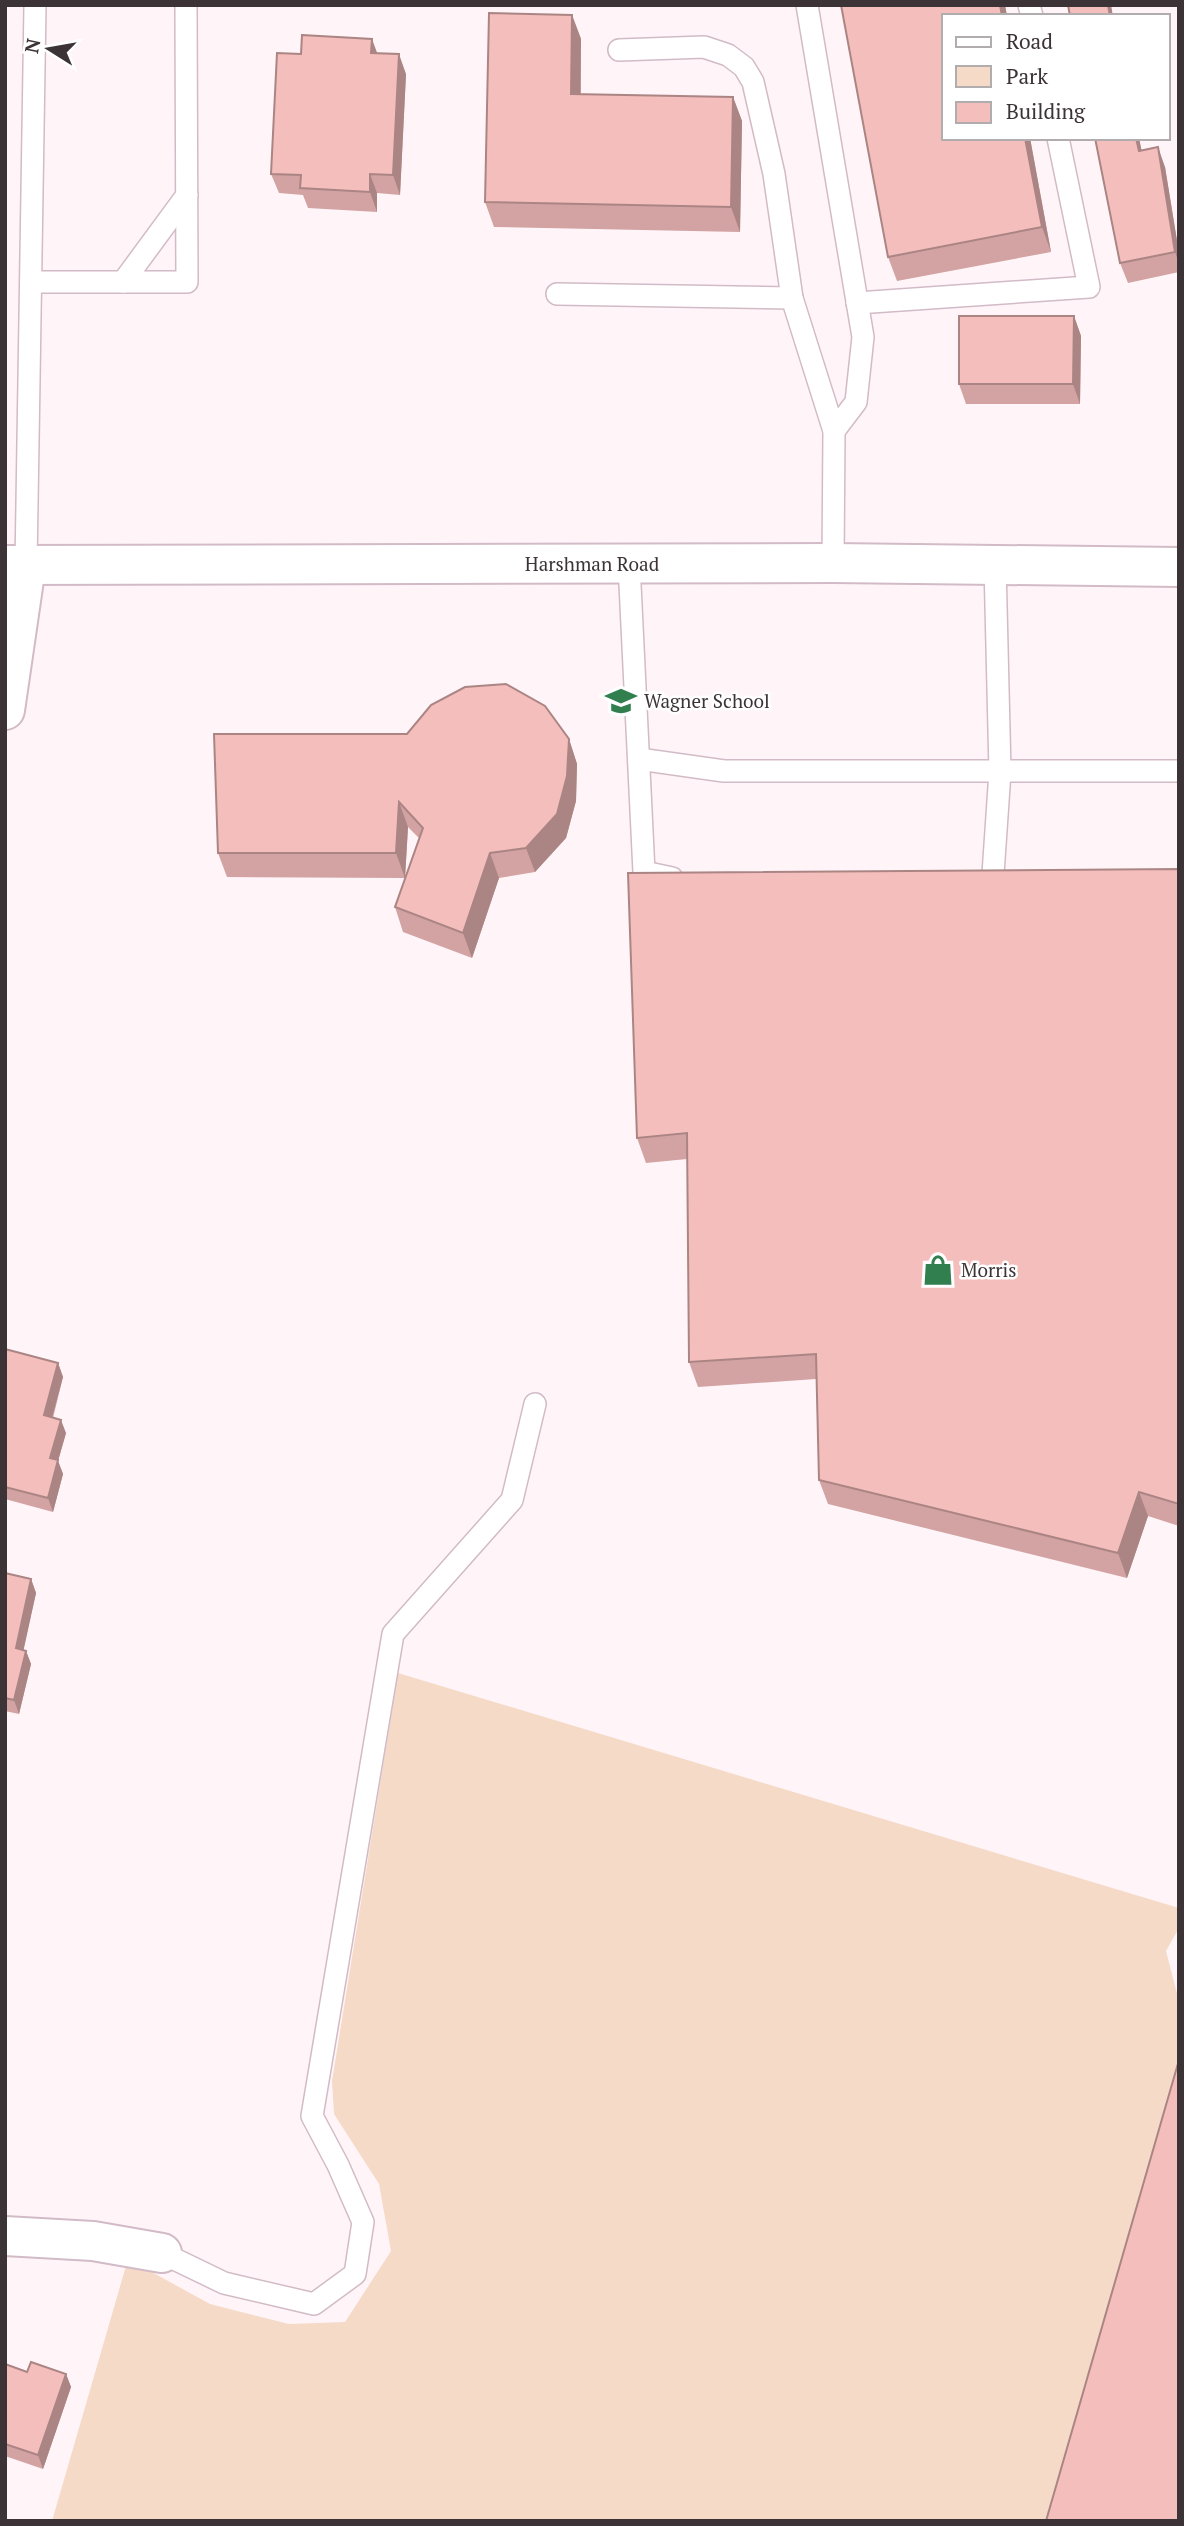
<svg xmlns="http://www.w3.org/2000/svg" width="1184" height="2526" viewBox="0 0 1184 2526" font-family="'PT Serif',serif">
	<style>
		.green { fill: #f6dac8 }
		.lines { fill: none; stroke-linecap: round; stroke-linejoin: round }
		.service-casing { stroke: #d2bbc6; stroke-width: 24 }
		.minor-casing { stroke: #d2bbc6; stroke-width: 42 }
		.tertiary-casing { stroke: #d2bbc6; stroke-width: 42 }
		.primary-casing { stroke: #d2bbc6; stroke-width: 42 }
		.service { stroke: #fff; stroke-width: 21 }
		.minor { stroke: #fff; stroke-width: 38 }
		.tertiary { stroke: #fff; stroke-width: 38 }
		.primary { stroke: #fff; stroke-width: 38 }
		.wall { fill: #d2a3a2; fill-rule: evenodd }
		.shaded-wall { fill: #ab8584 }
		.building { fill: #f4bebc; stroke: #ab8584; stroke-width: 2 }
		.labels { text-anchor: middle; stroke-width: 5; stroke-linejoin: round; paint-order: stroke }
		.street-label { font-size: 19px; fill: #3c3337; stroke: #fff }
		.poi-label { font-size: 19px; fill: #3c3337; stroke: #fff; text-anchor: start }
	</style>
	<rect width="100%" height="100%" fill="#fff5f9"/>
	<path class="green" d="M398 1673 1179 1908V1928L1166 1951 1179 2001V2154L1073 2521H52L128 2259 210 2304 289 2324 345 2322 391 2251 379 2184 334 2114 332 2081Z"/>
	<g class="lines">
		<defs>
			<g id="service">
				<path d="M807 5 863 337 856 402 834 431"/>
				<path d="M1029 5 1032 16"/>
				<path d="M619 50 704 47 728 55 744 67 753 82 774 174 792 298 834 431 833 563"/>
				<path d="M31 282H187L186 5"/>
				<path d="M123 282 187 195"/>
				<path d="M557 294 792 298"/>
				<path d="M857 303 1089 287 1058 138"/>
				<path d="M629 564 644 872 672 878"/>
				<path d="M26 566 35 5"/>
				<path d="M639 759 724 771H1179"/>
				<path d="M993 874 1000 772 995 564"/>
				<path d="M162 2253 224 2283 314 2304 355 2274 363 2222 338 2165 312 2116 393 1634 512 1500 535 1404"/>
			</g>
			<path id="minor" d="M5 2236 93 2241 162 2253"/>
			<path id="tertiary" d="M5 710 26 566"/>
			<path id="primary" d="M5 565 833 563 1179 567"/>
		</defs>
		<use href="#service" class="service-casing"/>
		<use href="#minor" class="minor-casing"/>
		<use href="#tertiary" class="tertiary-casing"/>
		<use href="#primary" class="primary-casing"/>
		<use href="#service" class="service"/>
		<use href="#minor" class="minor"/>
		<use href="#tertiary" class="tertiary"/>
		<use href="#primary" class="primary"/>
	</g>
	<g class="wall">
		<path d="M841 5H1005L1007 16H944L1030 138 1051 252 897 281 888 257Z"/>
		<path d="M572 15 581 39V94L733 97 742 121 740 232 494 227 485 202Z"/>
		<path d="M377 53 406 74 400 195 377 193V212L308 208 303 195 279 193 271 174 301 54Z"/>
		<path d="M1095 138H1139L1141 151 1165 167 1179 253V272L1128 283 1120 263Z"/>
		<path d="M1074 316 1081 336 1080 404H966L959 384Z"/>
		<path d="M569 739 577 764 576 801 566 838 535 872 499 878 472 958 403 932 395 907 405 878 227 877 218 853ZM408 827 419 838 405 877Z"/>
		<path d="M1179 869V1526L1148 1516 1127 1578 828 1504 819 1480 816 1379 698 1387 689 1362 687 1159 646 1163 637 1138Z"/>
		<path d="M5 1349 58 1363 63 1377 53 1418 66 1433 58 1461 63 1474 53 1512 5 1499Z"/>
		<path d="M5 1573 31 1579 36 1593 23 1650 26 1651 31 1664 19 1714 5 1711Z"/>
		<path d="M5 2364 27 2372 66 2374 71 2387 43 2469 5 2456Z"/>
	</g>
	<g class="shaded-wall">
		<path d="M1000 5H1005L1007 16H1002Z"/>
		<path d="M1108 5H1111L1113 16H1110Z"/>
		<path d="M572 15 581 39 580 118 571 94Z"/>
		<path d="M372 39 379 58 371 53Z"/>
		<path d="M399 54 406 74 400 195 393 175Z"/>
		<path d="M733 97 742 121 740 232 731 207Z"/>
		<path d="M1025 138H1030L1051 252 1042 227Z"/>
		<path d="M1136 138H1139L1146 171 1139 151Z"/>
		<path d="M1158 147 1165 167 1179 253V263L1175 252Z"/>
		<path d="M370 174 377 193V212L370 192Z"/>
		<path d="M1074 316 1081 336 1080 404 1073 384Z"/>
		<path d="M569 739 577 764 576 801 566 838 535 872 526 848Z"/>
		<path d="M399 802 408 827 405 878 396 853Z"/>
		<path d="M490 853 499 878 472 958 463 933Z"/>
		<path d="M58 1363 63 1377 49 1429 44 1415Z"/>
		<path d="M61 1420 66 1433 58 1461 63 1474 53 1512 48 1498 50 1458Z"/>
		<path d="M1139 1492 1148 1516 1127 1578 1118 1553Z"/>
		<path d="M31 1579 36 1593 21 1662 16 1648Z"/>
		<path d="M26 1651 31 1664 19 1714 14 1700Z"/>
		<path d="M66 2374 71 2387 43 2469 38 2455Z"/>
	</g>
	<g class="building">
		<path d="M841 5H1000L1002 16H944V138H1025L1042 227 888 257Z"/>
		<path d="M1068 5H1108L1110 16H1070Z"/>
		<path d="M489 13 572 15 571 94 733 97 731 207 485 202Z"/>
		<path d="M302 35 372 39 371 53 399 54 393 175 370 174V192L300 188 301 175 271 174 277 53 301 54Z"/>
		<path d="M1095 138H1136L1139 151 1158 147 1175 252 1120 263Z"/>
		<path d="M959 316H1074L1073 384H959Z"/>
		<path d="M506 684 545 706 569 739 567 776 557 814 526 848 490 853 463 933 395 907 423 828 399 802 396 853H218L214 734H407L431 705 465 687Z"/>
		<path d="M1179 869V1504L1139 1492 1118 1553 819 1480 816 1354 689 1362 687 1133 637 1138 628 873Z"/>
		<path d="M5 1349 58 1363 44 1415 61 1420 50 1458 58 1460 48 1498 5 1487Z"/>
		<path d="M5 1573 31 1579 16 1648 26 1651 14 1700 5 1698Z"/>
		<path d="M1179 2060V2521H1046Z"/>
		<path d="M31 2362 66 2374 38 2455 5 2444V2364L27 2372Z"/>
	</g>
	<defs>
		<symbol id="school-bare" viewBox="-9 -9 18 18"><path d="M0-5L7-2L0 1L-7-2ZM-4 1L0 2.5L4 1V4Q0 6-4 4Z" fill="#317e4e" stroke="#fff" stroke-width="2.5" paint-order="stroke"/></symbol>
		<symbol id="shop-bare" viewBox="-9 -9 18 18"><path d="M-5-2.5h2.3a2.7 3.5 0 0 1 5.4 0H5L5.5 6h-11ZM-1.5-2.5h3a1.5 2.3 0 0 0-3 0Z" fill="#317e4e" stroke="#fff" stroke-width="2.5" paint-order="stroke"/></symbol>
	</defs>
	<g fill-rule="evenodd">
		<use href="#school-bare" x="599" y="679" width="44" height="44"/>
		<use href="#shop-bare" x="916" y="1248" width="44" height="44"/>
	</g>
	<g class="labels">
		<g class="street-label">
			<text x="592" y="571">Harshman Road</text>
		</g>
		<g class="poi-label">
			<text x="644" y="708">Wagner School</text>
			<text x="961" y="1277">Morris</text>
		</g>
	</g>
	<rect width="1184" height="2526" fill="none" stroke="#3c3337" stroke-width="14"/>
	<rect x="942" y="14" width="228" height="126" fill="#ffffff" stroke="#b1adaf" stroke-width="2"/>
	<rect x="956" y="37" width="35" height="10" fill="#ffffff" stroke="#b1adaf" stroke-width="2"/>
	<text x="1006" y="49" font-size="21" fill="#3c3337">Road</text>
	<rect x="956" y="66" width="35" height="21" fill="#f6dac8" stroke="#b1adaf" stroke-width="2"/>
	<text x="1006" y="84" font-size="21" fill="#3c3337">Park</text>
	<rect x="956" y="102" width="35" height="21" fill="#f4bebc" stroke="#b1adaf" stroke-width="2"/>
	<text x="1006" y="119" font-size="21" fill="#3c3337">Building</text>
	<g transform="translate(49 49) rotate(281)" stroke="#ffffff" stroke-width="5" paint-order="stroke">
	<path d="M0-5L12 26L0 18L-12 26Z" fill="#3c3337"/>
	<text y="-10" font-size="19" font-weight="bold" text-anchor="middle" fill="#3c3337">N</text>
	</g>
</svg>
